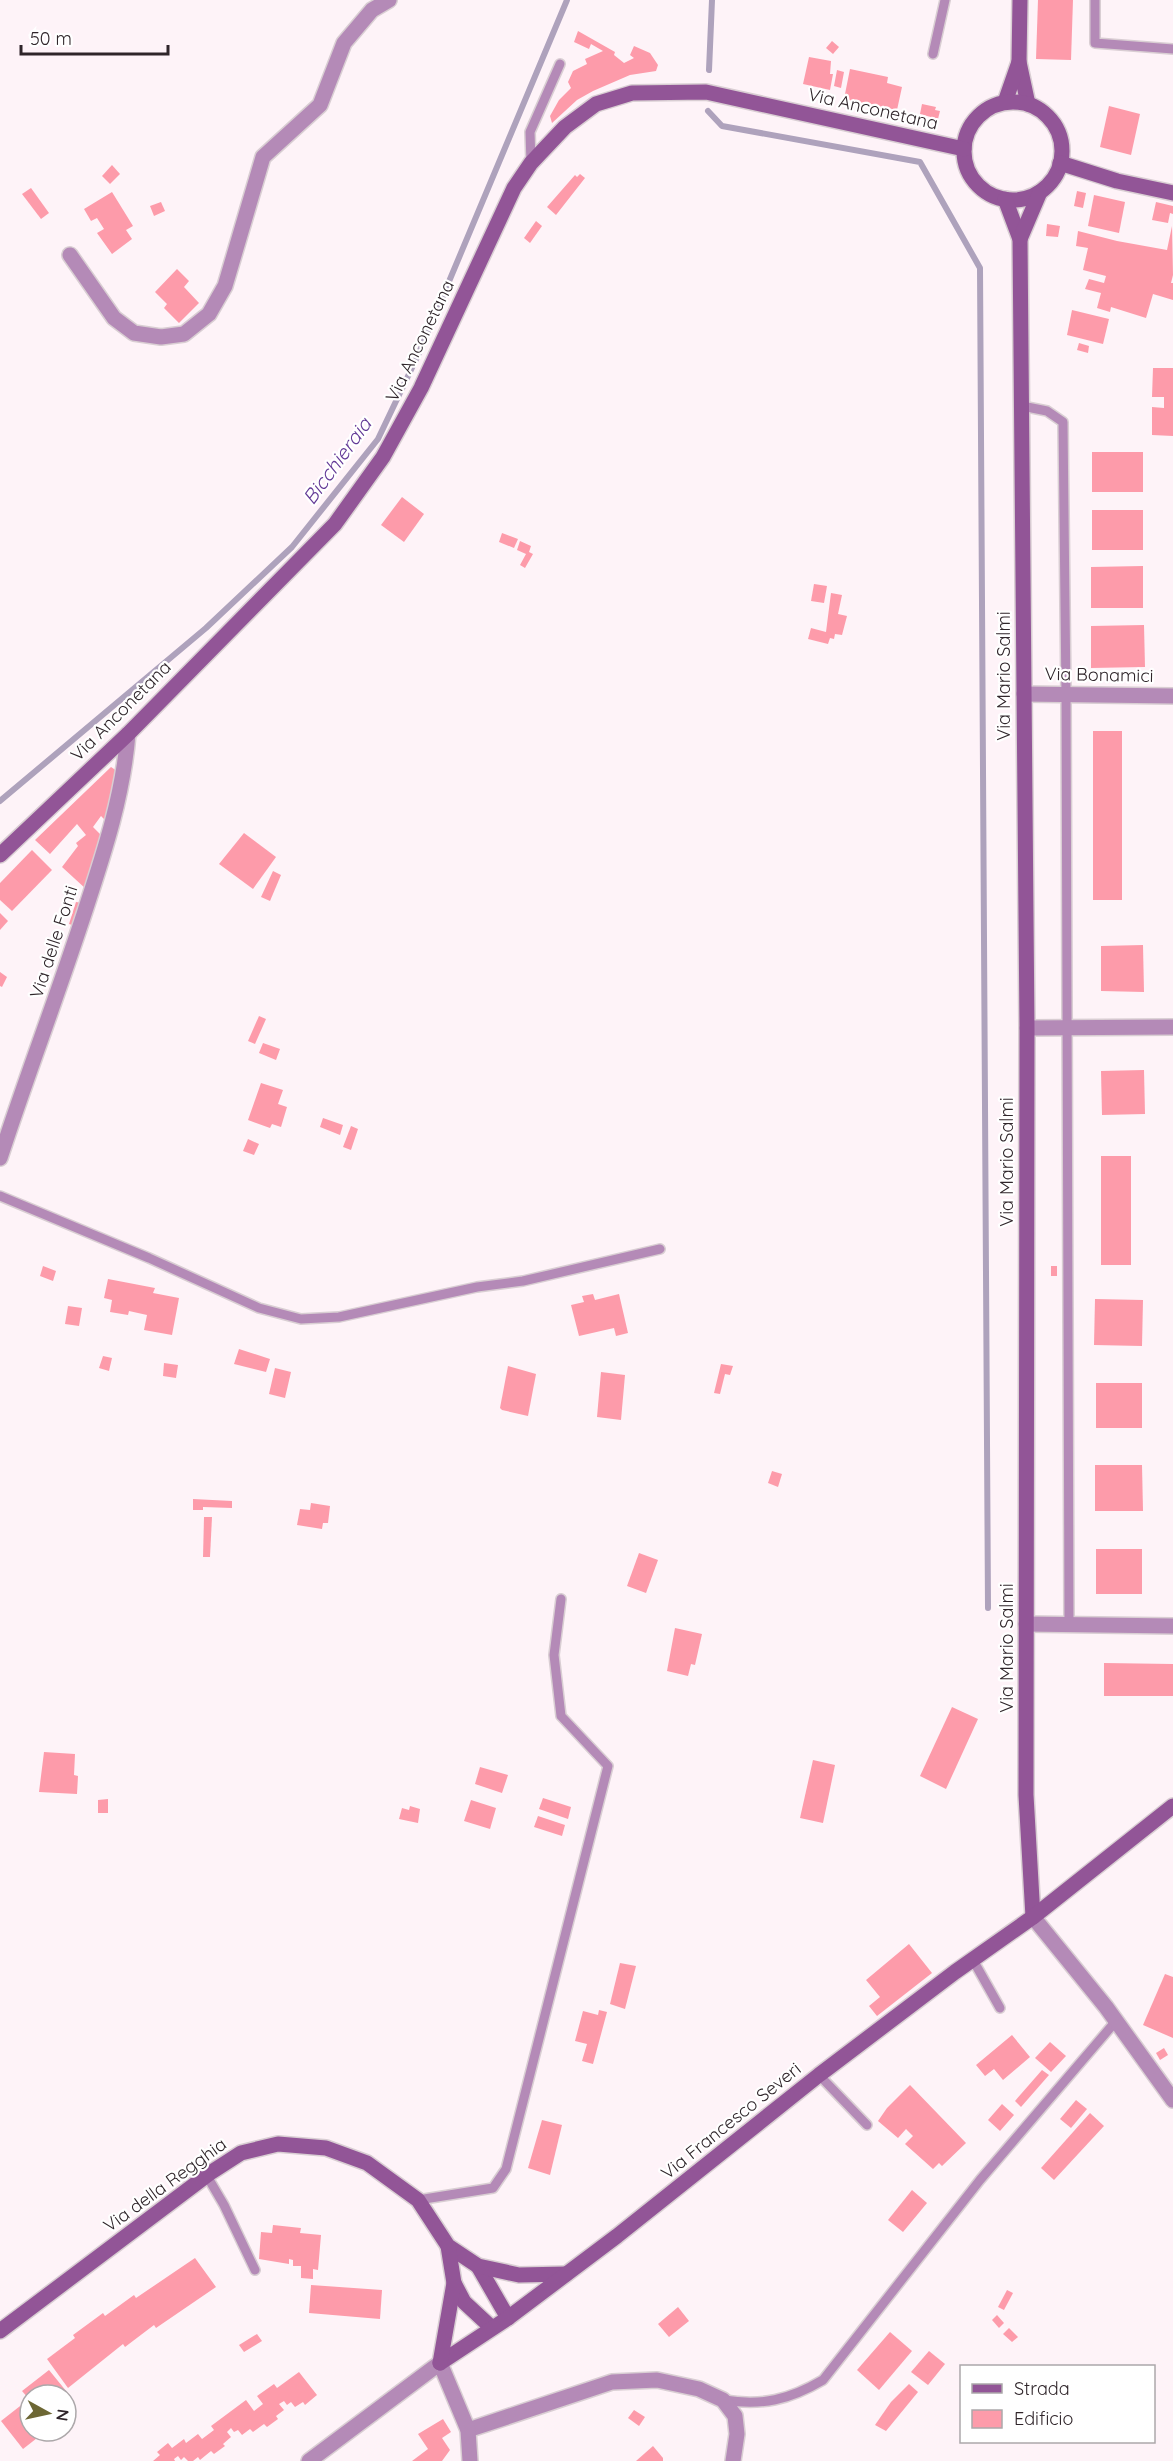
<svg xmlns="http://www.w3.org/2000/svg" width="1173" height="2461" viewBox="0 0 1173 2461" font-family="Quicksand,sans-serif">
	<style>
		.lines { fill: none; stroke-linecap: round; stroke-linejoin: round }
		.stream { stroke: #aea2bc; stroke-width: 6 }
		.building { fill: #fd9baa }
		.lane-casing { stroke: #d9ced3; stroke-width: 12 }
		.street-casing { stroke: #d9ced3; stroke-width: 18 }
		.secondary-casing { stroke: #d9ced3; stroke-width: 18 }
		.lane { stroke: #b48ab7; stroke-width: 9 }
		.street { stroke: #b48ab7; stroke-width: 15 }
		.secondary { stroke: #925597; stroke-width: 15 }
		.labels { text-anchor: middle; stroke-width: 4.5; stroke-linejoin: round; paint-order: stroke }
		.street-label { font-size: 18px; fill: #2f252a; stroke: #fff }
		.water-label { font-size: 20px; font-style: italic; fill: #623996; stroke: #fff }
	</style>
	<rect width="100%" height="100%" fill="#fef3f8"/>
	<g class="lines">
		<g class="stream">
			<path d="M709 70 712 0"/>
			<path d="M708 111 722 126 920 162 980 268 988 1608"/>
			<path d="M0 801 206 628 292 547 378 439 419 353 567 0"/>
		</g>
	</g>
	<g class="building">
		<path d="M1038 0H1073L1071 60 1036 59Z"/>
		<path d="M578 31 615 52 614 55 624 63 634 58 630 55 634 46 650 53 658 65 656 71 630 75 593 91 577 100 552 123 550 116 559 100 571 88 568 82 573 71 587 64 585 59 603 51 591 44 589 49 574 42Z"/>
		<path d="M832 41 839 47 833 54 826 48Z"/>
		<path d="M809 57 831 61 830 74H833L830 90 803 84Z"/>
		<path d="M850 69 888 77 887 83 902 87 897 110 844 99Z"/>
		<path d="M837 70 844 72 841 88 834 86Z"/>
		<path d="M922 104 936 107 935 110 940 111 938 119 920 114Z"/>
		<path d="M1109 106 1140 114 1131 155 1100 147Z"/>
		<path d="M112 165 120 174 110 184 102 176Z"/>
		<path d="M580 174 585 178 556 215 547 207 575 175 577 177Z"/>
		<path d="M31 188 49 213 41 219 22 194Z"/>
		<path d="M1077 191 1086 193 1083 208 1074 206Z"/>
		<path d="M112 192 133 226 126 230 132 239 112 254 97 233 104 229 97 218 91 221 84 209Z"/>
		<path d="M1094 195 1125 202 1119 233 1088 226Z"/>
		<path d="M161 202 165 211 154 216 150 206Z"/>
		<path d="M1156 202 1173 206V214L1170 213 1168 223 1152 220Z"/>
		<path d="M536 221 542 226 530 243 524 238Z"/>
		<path d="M1047 224 1060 226 1058 237 1046 236Z"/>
		<path d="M1172 226 1173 275 1171 283H1173V300L1153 294 1146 318 1111 307 1110 312 1097 308 1101 293 1085 289 1089 279 1104 283 1106 276 1083 270 1088 248 1076 246 1078 231 1117 241 1167 250Z"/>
		<path d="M177 269 189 281 184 287 199 303 179 323 164 308 167 304 155 292Z"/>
		<path d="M1072 310 1109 319 1103 344 1067 335Z"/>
		<path d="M1079 343 1089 346 1088 353 1077 350Z"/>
		<path d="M1153 368H1173V436L1152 435V407L1164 408V397H1152Z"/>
		<rect x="1092" y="452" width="51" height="40"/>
		<path d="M402 497 424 514 404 542 381 525Z"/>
		<rect x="1092" y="510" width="51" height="40"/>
		<path d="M502 533 518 539 514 548 499 542Z"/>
		<path d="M520 541 531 546 529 552 533 554 525 568 520 565 526 554 517 550Z"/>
		<path d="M1143 566V608H1091V567Z"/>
		<path d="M814 584 827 586 824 603 811 601Z"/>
		<path d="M831 593 842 595 838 614 847 616 842 635 835 634 834 639 830 638 828 644 808 639 811 628 826 632Z"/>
		<path d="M1144 625 1145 667 1091 668V626Z"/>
		<rect x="1093" y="731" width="29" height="169"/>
		<path d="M111 767 117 771 107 822 101 816 93 827 102 836 86 889 62 867 78 846 76 843 86 835 77 824 50 854 35 840Z"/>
		<path d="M244 833 276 857 253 889 219 864Z"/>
		<path d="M32 850 52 870 12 911 0 900V883Z"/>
		<path d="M273 871 281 875 270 901 261 897Z"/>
		<path d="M76 902 82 903 75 926 69 924Z"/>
		<path d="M0 913 8 921 0 930Z"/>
		<path d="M1143 945 1144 992 1101 991V946Z"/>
		<path d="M0 972 7 977 2 987 0 986Z"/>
		<path d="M259 1016 266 1019 255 1044 248 1041Z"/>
		<path d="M263 1043 280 1049 276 1060 259 1053Z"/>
		<path d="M1144 1070 1145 1114 1102 1115 1101 1071Z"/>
		<path d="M261 1083 283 1090 278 1104 287 1107 281 1127 272 1124 270 1128 248 1120Z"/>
		<path d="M323 1118 343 1125 340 1135 320 1127Z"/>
		<path d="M351 1126 358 1129 351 1150 343 1147Z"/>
		<path d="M248 1139 259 1144 254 1155 243 1151Z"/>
		<rect x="1101" y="1156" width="30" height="109"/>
		<path d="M43 1266 56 1271 53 1281 40 1276Z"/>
		<rect x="1051" y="1266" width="6" height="10"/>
		<path d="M108 1279 155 1288 153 1293 179 1298 172 1335 144 1330 147 1315 129 1311 128 1315 110 1312 112 1300 104 1298Z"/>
		<path d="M593 1294 595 1300 619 1294 628 1333 616 1336 614 1328 579 1336 571 1305 584 1302 582 1296Z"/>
		<path d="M1095 1299 1143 1300 1142 1346 1094 1345Z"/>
		<path d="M68 1306 82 1308 79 1326 65 1324Z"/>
		<path d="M239 1349 270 1359 266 1372 234 1364Z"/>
		<path d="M103 1356 112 1358 109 1371 99 1368Z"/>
		<path d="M164 1363 178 1365 176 1378 163 1376Z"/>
		<path d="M721 1364 733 1366 730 1375 725 1374 720 1394 714 1393Z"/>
		<path d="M508 1366 536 1374 528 1416 502 1410 500 1408Z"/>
		<path d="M275 1368 291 1372 285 1398 269 1394Z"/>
		<path d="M601 1372 625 1375 621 1420 597 1417Z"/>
		<rect x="1096" y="1383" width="46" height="45"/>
		<path d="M1095 1465H1142L1143 1511H1095Z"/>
		<path d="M772 1471 782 1474 778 1487 768 1483Z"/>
		<path d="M193 1499 232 1501V1508L203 1507V1510H193Z"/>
		<path d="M311 1503 330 1506 328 1523H323L322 1529 297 1525 300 1509 310 1510Z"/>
		<path d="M204 1517H212L210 1557H203Z"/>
		<rect x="1096" y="1549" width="46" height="45"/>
		<path d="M639 1553 658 1560 646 1593 627 1586Z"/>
		<path d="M675 1628 702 1634 695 1665 691 1664 688 1676 667 1671Z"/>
		<path d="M1104 1663 1173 1664V1696H1104Z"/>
		<path d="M952 1707 978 1719 946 1789 920 1776Z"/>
		<path d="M44 1752 75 1754 74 1775 78 1776 77 1794 39 1792Z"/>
		<path d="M813 1760 835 1765 823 1823 800 1818Z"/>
		<path d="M480 1767 508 1775 502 1793 475 1784Z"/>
		<path d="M543 1798 571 1807 568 1819 539 1809Z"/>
		<path d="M108 1799V1813H98V1800Z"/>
		<path d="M471 1800 496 1808 490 1829 464 1821Z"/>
		<path d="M410 1806 420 1809 418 1823 399 1819 402 1808 409 1810Z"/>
		<path d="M538 1816 565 1825 562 1836 534 1827Z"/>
		<path d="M909 1944 932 1973 877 2016 869 2006 880 1997 866 1980Z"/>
		<path d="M620 1963 636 1966 625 2009 610 2004Z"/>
		<path d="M1165 1974 1173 1977V2038L1143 2025Z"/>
		<path d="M599 2010 607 2012 593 2064 582 2061 587 2044 575 2041 583 2011 598 2015Z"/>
		<path d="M1012 2035 1030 2057 1003 2080 994 2069 985 2076 976 2065Z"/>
		<path d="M1050 2042 1066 2056 1051 2072 1035 2058Z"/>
		<path d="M1164 2048 1168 2055 1160 2060 1156 2053Z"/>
		<path d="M1042 2070 1049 2075 1021 2107 1015 2101Z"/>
		<path d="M910 2085 966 2143 942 2166 939 2163 933 2169 905 2144 913 2136 906 2129 898 2138 878 2121 887 2108Z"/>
		<path d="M1076 2100 1087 2109 1071 2128 1060 2119Z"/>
		<path d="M1002 2104 1014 2115 1000 2131 988 2120Z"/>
		<path d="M1090 2113 1104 2126 1054 2180 1041 2168Z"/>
		<path d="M542 2120 562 2125 550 2175 528 2168Z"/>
		<path d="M912 2190 927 2203 903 2232 888 2220Z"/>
		<path d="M273 2225 301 2228 300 2233 321 2235 318 2270 313 2269V2279L301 2278V2266H293V2260L289 2259V2264L259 2259 261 2232 272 2233Z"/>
		<path d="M195 2258 216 2287 156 2328 154 2325 125 2347 123 2344 68 2388 47 2359 75 2338 73 2335 103 2313 105 2316 134 2295 136 2298Z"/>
		<path d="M311 2285 382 2290 380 2319 309 2313Z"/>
		<path d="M1007 2290 1013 2293 1004 2310 998 2307Z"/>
		<path d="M678 2307 689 2321 669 2337 658 2324Z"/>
		<path d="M997 2315 1004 2323 999 2328 992 2320Z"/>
		<path d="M1009 2328 1018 2337 1012 2342 1003 2334Z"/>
		<path d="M890 2332 912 2351 879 2390 857 2370Z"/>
		<path d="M257 2334 262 2341 244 2352 239 2345Z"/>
		<path d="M929 2351 945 2364 928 2385 911 2372Z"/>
		<path d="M49 2370 71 2397 66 2401V2395H30V2431H46L23 2449 1 2421 29 2399 22 2391Z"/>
		<path d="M299 2372 317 2395 305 2405 303 2402 295 2407 291 2402 287 2405 284 2401 279 2404 284 2410 276 2416 278 2419 267 2427 264 2424 253 2432 250 2429 242 2435 238 2430 234 2432 231 2428 227 2432 231 2437 223 2444 225 2446 214 2454 211 2451 200 2460 198 2457 193 2461H188L184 2457 181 2460 178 2456 174 2459 175 2461H153L160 2455 157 2452 168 2443 172 2448 184 2439 186 2443 198 2434 202 2439 214 2430 211 2426 246 2400 254 2411 263 2404 257 2396 274 2384 277 2388Z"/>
		<path d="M909 2384 918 2392 886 2431 875 2425 891 2402Z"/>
		<path d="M634 2410 645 2417 639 2426 628 2418Z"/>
		<path d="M443 2419 451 2432 442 2438 450 2450 442 2461H412L428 2449 418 2434Z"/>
		<path d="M653 2446 663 2458V2461H636Z"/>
	</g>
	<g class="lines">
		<defs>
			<g id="lane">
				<path d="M1095 0V43L1173 49"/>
				<path d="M933 54 945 0"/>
				<path d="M531 163 530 132 560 64"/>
				<path d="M1022 406 1047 411 1063 422 1066 695 1069 1624"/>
				<path d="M0 1196 149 1258 259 1308 301 1319 339 1317 477 1287 523 1281 660 1249"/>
				<path d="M973 1960 1000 2008"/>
				<path d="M819 2075 867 2125"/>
				<path d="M207 2176 224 2205 255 2270"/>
				<path d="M418 2200 493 2188 506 2169 608 1766 561 1716 554 1655 561 1599"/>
				<path d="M724 2400C762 2406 789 2400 823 2380L980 2180 1116 2021"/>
			</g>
			<g id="street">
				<path d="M70 255 114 318 134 333 161 337 184 334 209 314 225 286 263 157 320 105 344 43 372 10 389 0"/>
				<path d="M1024 694 1173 696"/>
				<path d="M1027 1028 1173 1027"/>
				<path d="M0 1158C27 1075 58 994 85 911 104 853 123 796 128 734"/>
				<path d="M1026 1624 1173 1626"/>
				<path d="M1033 1917 1106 2007 1173 2100"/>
				<path d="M468 2430 612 2382 657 2380 699 2389 723 2400 735 2416 737 2434 733 2461"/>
				<path d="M309 2461 440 2363 468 2430 470 2461"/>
			</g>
			<g id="secondary">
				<path d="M1020 0 1019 62 1028 104"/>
				<path d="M1005 102 1019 62"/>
				<circle cx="1013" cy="151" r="49"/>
				<path d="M1060 163 1117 181 1173 193"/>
				<path d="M1005 199 1020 239 1027 1028 1026 1795 1033 1917"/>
				<path d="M1020 239 1040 192"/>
				<path d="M0 855 128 734 335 524 383 457 421 388 514 188 531 163 565 127 596 104 632 93 706 92 964 149"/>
				<path d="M478 2266 508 2318"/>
				<path d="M454 2283 464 2302 492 2328"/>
				<path d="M0 2331 210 2173 241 2153 278 2144 326 2148 367 2163 418 2200 448 2246 478 2266 519 2275 566 2274"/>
				<path d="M440 2363 508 2318 617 2236 819 2075 955 1972 1033 1917 1173 1806"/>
				<path d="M440 2363 454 2283 448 2246"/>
			</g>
		</defs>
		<use href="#lane" class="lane-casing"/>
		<use href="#street" class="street-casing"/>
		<use href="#secondary" class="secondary-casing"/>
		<use href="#lane" class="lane"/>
		<use href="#street" class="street"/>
		<use href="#secondary" class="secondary"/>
	</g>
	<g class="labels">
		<g class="street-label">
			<text transform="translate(873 109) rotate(13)" y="6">Via Anconetana</text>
			<text transform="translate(420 341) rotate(-64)" y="6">Via Anconetana</text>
			<text transform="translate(1099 675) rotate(1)" y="6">Via Bonamici</text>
			<text transform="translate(1004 676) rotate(-90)" y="6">Via Mario Salmi</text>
			<text transform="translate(121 711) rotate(-45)" y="6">Via Anconetana</text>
			<text transform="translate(54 942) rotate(-72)" y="6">Via delle Fonti</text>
			<text transform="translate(1007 1162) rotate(-90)" y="6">Via Mario Salmi</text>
			<text transform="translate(1007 1648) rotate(-90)" y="6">Via Mario Salmi</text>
			<text transform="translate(731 2121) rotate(-39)" y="6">Via Francesco Severi</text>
			<text transform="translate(165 2185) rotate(-36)" y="6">Via della Regghia</text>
		</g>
		<g class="water-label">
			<text transform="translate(337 461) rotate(-54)" y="7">Bicchieraia</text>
		</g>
	</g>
	<rect x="960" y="2365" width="195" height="78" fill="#ffffff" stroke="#aca8aa" stroke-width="1.5"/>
	<rect x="972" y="2384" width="30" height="9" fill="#925597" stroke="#aca8aa" stroke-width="1.5"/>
	<text x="1014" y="2395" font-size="18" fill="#2f252a">Strada</text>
	<rect x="972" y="2410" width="30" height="18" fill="#fd9baa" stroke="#aca8aa" stroke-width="1.5"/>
	<text x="1014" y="2425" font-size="18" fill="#2f252a">Edificio</text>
	<g transform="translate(48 2413) rotate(98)"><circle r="28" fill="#ffffff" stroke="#aca8aa" stroke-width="1.5"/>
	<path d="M0-4.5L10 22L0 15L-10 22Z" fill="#6d6734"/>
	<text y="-9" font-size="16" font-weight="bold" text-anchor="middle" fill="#2f252a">N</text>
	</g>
	<path d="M21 45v9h147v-9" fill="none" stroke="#2f252a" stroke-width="3"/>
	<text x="30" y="45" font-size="18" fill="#2f252a" stroke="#ffffff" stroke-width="4.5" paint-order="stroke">50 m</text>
</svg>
